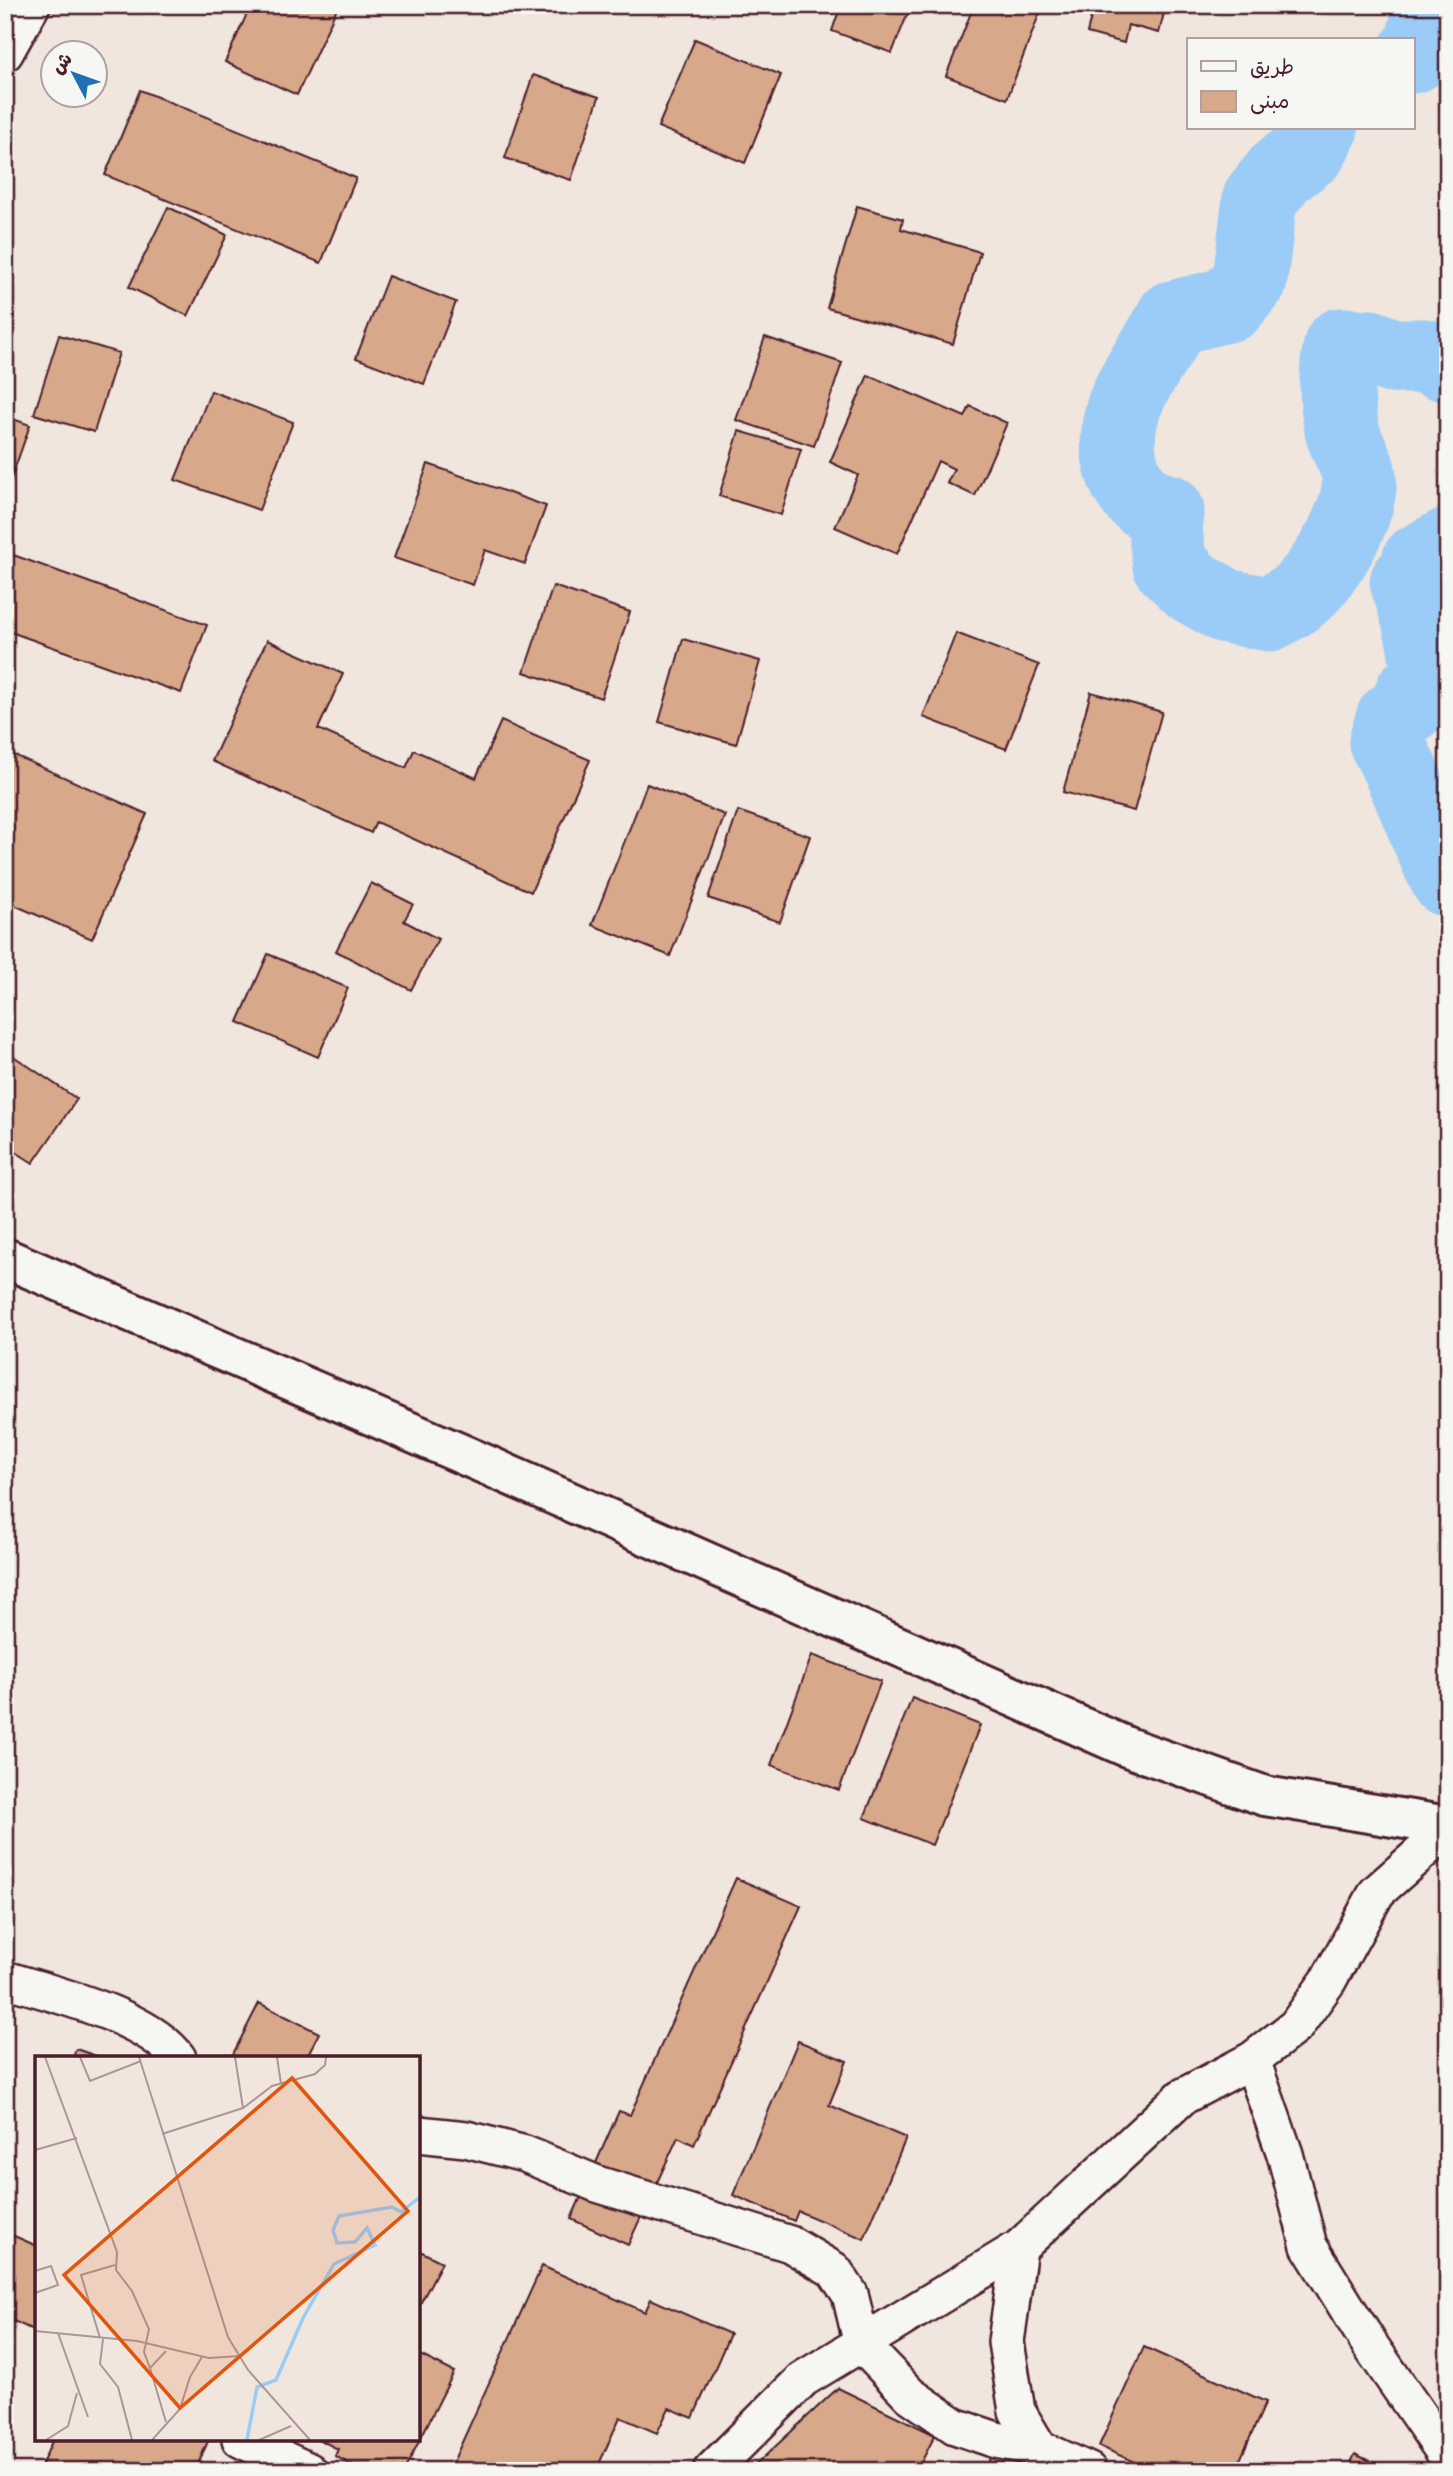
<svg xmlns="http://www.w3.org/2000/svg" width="1453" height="2476" viewBox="0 0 1453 2476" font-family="Dekko,'Playpen Sans Arabic',sans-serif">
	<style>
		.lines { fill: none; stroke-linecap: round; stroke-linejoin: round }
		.river { stroke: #9bccf7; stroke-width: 75 }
		.building { fill: #d8a88b; stroke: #4a1f2b; stroke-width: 2 }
		.street-casing { stroke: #4a1f2b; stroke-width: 40 }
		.secondary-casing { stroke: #4a1f2b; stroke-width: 44 }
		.street { stroke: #f6f6f2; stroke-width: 35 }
		.secondary { stroke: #f6f6f2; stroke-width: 38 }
		.inset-river { fill: none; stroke: #9bccf7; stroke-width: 3.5 }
		.inset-road { fill: none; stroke: #ae9696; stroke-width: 2 }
		.view { fill: #e0560e; fill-opacity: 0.15; stroke: #e0560e; stroke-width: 3.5 }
		.inset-edge { fill: none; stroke: #4a1f2b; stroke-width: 3.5 }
	</style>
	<rect width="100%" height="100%" fill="#f0e6dd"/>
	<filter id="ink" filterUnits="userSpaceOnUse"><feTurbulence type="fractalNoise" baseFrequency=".0143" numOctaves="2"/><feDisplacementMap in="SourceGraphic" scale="14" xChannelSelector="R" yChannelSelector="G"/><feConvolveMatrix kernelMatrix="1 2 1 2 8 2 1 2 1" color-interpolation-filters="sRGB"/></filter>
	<g filter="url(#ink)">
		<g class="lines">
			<g class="river">
				<path d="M1413 56 1422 46 1431 5"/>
				<path d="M1321 128 1310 150 1281 172 1260 198 1250 280 1230 304 1173 318C1160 346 1139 370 1127 399 1109 439 1117 502 1167 511L1165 530 1170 565 1193 587 1226 606 1269 614C1280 608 1292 602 1301 594 1327 572 1367 505 1358 470 1354 456 1345 444 1342 430 1336 402 1335 373 1341 345L1370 347 1392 356H1425L1448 365"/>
				<path d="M1448 545 1419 561V577L1407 582C1419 615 1429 650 1428 686L1412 693 1409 706 1393 719 1386 742C1411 786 1425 835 1448 880"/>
			</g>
		</g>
		<g class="building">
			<path d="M251 5H330L337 8 297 95 225 62Z"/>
			<path d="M841 5H911L892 53 832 31Z"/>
			<path d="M974 5H1022L1040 12 1007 99 946 76Z"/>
			<path d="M1094 5H1166L1159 33 1128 25 1124 43 1087 33Z"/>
			<path d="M695 39 781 75 745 163 658 127Z"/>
			<path d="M533 75 599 97 571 180 505 158Z"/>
			<path d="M140 90 356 178 321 263 105 175Z"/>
			<path d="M857 206 903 219 901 229 980 252 953 344 827 308Z"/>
			<path d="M168 207 227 235 188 316 129 287Z"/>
			<path d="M388 276 456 302 424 384 356 358Z"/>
			<path d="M59 335 119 353 94 432 34 414Z"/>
			<path d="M765 337 842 363 814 446 736 420Z"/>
			<path d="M868 375 965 417 970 406 1007 423 975 496 947 483 954 469 938 461 897 554 835 527 858 475 830 462Z"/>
			<path d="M211 391 293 422 259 510 175 480Z"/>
			<path d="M5 416 30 425 5 496Z"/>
			<path d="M739 431 801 449 781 515 719 496Z"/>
			<path d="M428 464 546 506 525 564 485 550 473 585 394 558Z"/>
			<path d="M5 552 207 625 181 693 5 630Z"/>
			<path d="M553 586 630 612 601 698 524 672Z"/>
			<path d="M956 633 1039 665 1006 749 923 717Z"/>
			<path d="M683 639 760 661 736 744 659 722Z"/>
			<path d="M267 640 343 674 318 729 406 768 414 750 476 778 501 721 590 760 531 892 376 822 371 833 212 761Z"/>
			<path d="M1091 692 1162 712 1134 811 1063 792Z"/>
			<path d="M5 751 147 814 92 939 5 901Z"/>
			<path d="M647 784 725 815 670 956 592 925Z"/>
			<path d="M738 811 810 836 780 922 708 898Z"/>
			<path d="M371 883 413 904 404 921 438 939 411 990 336 951Z"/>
			<path d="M268 954 348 988 318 1057 238 1022Z"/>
			<path d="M9 1053 77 1099 33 1163 5 1145V1058Z"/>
			<path d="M812 1655 881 1681 839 1790 771 1765Z"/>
			<path d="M912 1698 980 1725 932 1845 864 1818Z"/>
			<path d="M736 1878 801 1906 694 2145 678 2137 628 2245 571 2219 619 2111 630 2115Z"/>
			<path d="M259 2003 319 2033 306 2058H231Z"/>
			<path d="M798 2041 847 2061 829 2105 906 2138 864 2239 798 2211 794 2221 733 2195Z"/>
			<path d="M76 2049 102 2058H73Z"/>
			<path d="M5 2232 37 2246V2332L5 2317Z"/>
			<path d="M418 2250 442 2262 418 2308Z"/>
			<path d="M542 2266 645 2312 651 2299 730 2334 693 2418 669 2408 657 2433 620 2417 596 2471H449Z"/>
			<path d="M1144 2347 1266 2402 1235 2471H1154L1099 2446Z"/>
			<path d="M418 2354 454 2372 404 2471H363L335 2456 338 2449 318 2439H418Z"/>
			<path d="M838 2388 935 2435 917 2471H749Z"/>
			<path d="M53 2439H209L195 2471H39Z"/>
			<path d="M993 2452 1031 2471H984Z"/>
			<path d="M1355 2454 1390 2471H1347Z"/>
		</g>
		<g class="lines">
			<defs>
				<g id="street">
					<path d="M5 53 32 5"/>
					<path d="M5 1979C53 1994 148 2016 178 2058"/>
					<path d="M1252 2060 1285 2154 1309 2246 1370 2345 1448 2458"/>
					<path d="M418 2134 466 2139 525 2154 597 2184 790 2244 834 2270 850 2294 862 2345 910 2395 955 2426 996 2440 1039 2448"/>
					<path d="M1019 2248 1006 2342 1017 2411 1039 2448 1089 2471"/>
					<path d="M240 2439 309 2471"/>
					<path d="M711 2471 803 2379 1019 2248 1182 2097 1252 2060 1296 2026 1328 1981 1377 1892 1448 1829"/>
				</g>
				<path id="secondary" d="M5 1258 457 1452 1127 1747 1265 1796 1448 1826"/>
			</defs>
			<use href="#street" class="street-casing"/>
			<use href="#secondary" class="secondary-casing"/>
			<use href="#street" class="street"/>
			<use href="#secondary" class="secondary"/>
		</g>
	</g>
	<g transform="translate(35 2056)">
		<rect width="385" height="385" fill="#f0e6dd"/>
		<path class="inset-river" d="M212 384 222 331 241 324 268 262 299 208 340 189 332 172 320 186 302 187 298 174 304 160 357 151 366 156 385 141"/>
		<path class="inset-road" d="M10 1 82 196 81 214 97 235 114 273 109 296 115 312M45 1 55 25 106 5M104 1 193 281 213 314 275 384M200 1 208 52M242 1 246 28M127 78 208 52 237 30 280 18 290 9 291 1M0 94 42 82M0 215 16 210 23 229 0 237M0 275 102 285 174 302 205 300M23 277 53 361M65 282 46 219 80 209M68 283 65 308 83 331 97 384M131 295 115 312 131 366M11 384 33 370 42 337M117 384 145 353 155 321 167 301M224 384 256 370"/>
		<path class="view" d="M257 22 373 155 145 352 29 219Z"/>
		<rect width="385" height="385" class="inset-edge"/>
	</g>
	<rect width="1453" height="2476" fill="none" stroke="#f6f6f2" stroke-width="28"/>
	<rect x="14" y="14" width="1425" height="2448" fill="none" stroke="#4a1f2b" stroke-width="2.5" filter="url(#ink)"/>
	<rect x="1187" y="38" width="228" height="91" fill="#f6f6f2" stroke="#b1a0a2" stroke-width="2"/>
	<rect x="1201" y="61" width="35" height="10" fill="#f6f6f2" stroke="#b1a0a2" stroke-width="2"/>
	<text x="1250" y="74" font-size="21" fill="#4a1f2b">طريق</text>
	<rect x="1201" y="91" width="35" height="21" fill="#d8a88b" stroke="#b1a0a2" stroke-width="2"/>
	<text x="1250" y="108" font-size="21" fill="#4a1f2b">مبنى</text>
	<g transform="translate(74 74) rotate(311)"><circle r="33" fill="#f6f6f2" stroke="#b1a0a2" stroke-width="2"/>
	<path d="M0-5L12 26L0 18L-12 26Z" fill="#1f6fb2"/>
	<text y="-10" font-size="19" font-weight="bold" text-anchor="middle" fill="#4a1f2b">ش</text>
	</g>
</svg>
